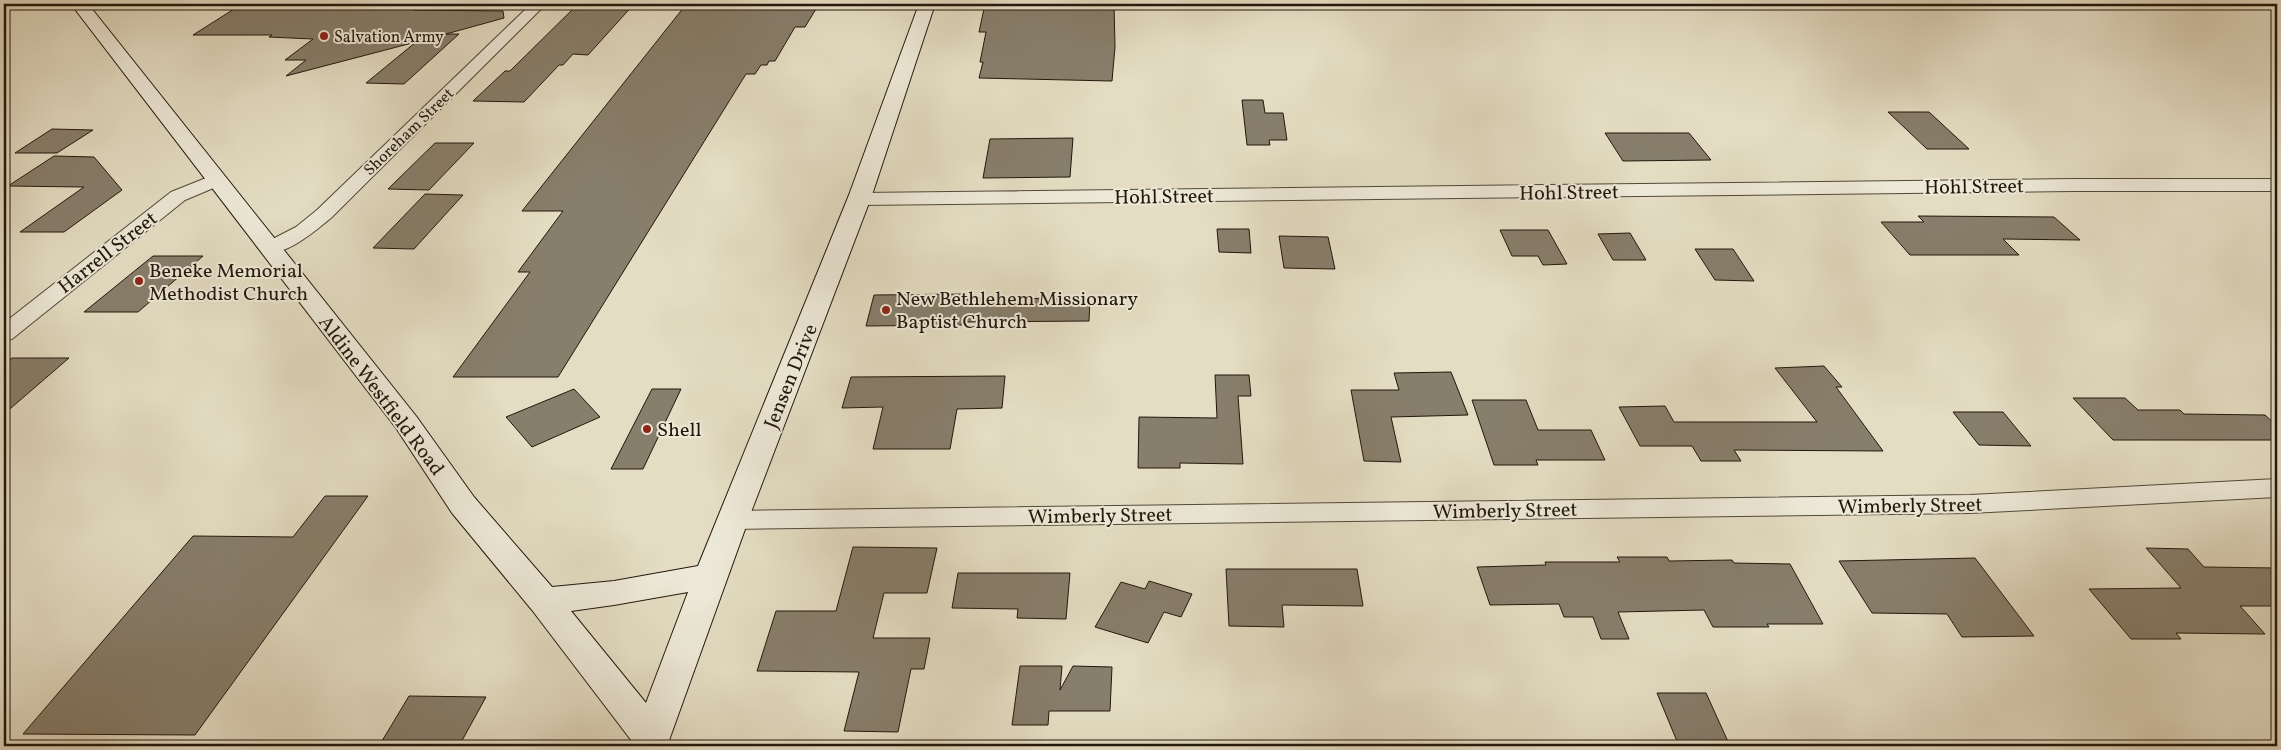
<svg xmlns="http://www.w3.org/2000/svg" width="2281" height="750" viewBox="0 0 2281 750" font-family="Vollkorn,serif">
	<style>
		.building { fill: #877e6b; stroke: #22170c }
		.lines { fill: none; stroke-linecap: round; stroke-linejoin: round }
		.minor-casing { stroke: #52483a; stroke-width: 2 }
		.secondary-casing { stroke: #22170c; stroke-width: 2 }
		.minor { fill: #ede9d8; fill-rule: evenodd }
		.secondary { fill: #ede9d8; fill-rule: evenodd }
		.poi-dot { fill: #8f2418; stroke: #ede9d8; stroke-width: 2 }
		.labels { text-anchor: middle; stroke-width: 4; stroke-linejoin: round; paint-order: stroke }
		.far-poi-label { font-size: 16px; fill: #22170c; stroke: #ede9d8; text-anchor: start }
		.far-street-label { font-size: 16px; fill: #22170c; stroke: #ede9d8 }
		.street-label { font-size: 20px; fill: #22170c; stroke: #ede9d8 }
		.poi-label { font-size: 20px; fill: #22170c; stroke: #ede9d8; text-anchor: start }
	</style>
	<rect width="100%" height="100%" fill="#e4ddc3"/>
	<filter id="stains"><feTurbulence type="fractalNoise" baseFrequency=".004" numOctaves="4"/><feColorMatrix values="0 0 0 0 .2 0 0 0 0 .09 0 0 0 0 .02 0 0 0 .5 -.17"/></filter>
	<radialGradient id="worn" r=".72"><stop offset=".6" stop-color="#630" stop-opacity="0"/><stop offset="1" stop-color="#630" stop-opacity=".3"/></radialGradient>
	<g class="building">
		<path d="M242 4H423L414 10 503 11 504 18 446 34H459L404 84 366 83 416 42 286 76 306 60H285L313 39 269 37 272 35H193Z"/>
		<path d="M578 4H634L588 55 573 54 563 65H559L524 102 473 101 505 71H510Z"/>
		<path d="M756 4H819L805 27H795L775 61H769L767 65H761L755 74H746L558 377H453L530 272H518L563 211H522L684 7H754Z"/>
		<path d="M985 4H1114L1115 47 1112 81 979 78 983 62H980L986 32H979Z"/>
		<path d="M1242 100H1263L1265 113H1283L1287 140H1269L1270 145H1247Z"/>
		<path d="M1888 112H1929L1969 149H1927Z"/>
		<path d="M52 129 93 130 57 153H15Z"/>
		<path d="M1605 133H1689L1711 160 1623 161Z"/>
		<path d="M1073 138 1070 177 983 178 990 139Z"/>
		<path d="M435 143H474L429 190 388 189Z"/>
		<path d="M54 156 94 157 122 190 64 232H20L84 187 8 186Z"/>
		<path d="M425 194 463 195 414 249 373 248Z"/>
		<path d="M1918 216 2054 217 2080 240 2003 239 2019 255H1910L1881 222H1924Z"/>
		<path d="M1217 229H1249L1251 253 1219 252Z"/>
		<path d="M1500 230H1548L1567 264 1543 265 1538 256H1512Z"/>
		<path d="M1630 233 1646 260H1613L1598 234Z"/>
		<path d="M1279 236 1328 237 1335 269 1284 268Z"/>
		<path d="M1695 249H1733L1754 281 1715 280Z"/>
		<path d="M153 256H203L138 312H84Z"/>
		<path d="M967 294 966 299 1090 298 1089 321 962 322V325L866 326 874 295Z"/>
		<path d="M12 358H69L4 414V364Z"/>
		<path d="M1824 366 1842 387H1836L1883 451 1734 450 1741 461H1701L1692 446H1640L1619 407 1665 406 1674 422H1817L1775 368Z"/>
		<path d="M1451 372 1468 415 1391 417 1401 462 1364 461 1351 390H1399L1394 373Z"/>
		<path d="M1215 375H1249L1251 396H1238L1243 464 1180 463V468H1138L1139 417 1217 418Z"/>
		<path d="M1005 376 1002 408 957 409 950 449H873L883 407 842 408 851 377Z"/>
		<path d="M574 389 600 417 532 447 506 417Z"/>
		<path d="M652 389H681L643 469H611Z"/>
		<path d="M2073 398H2125L2138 410H2180L2184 414 2265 415 2277 426V440H2113Z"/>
		<path d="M1472 400H1526L1538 430H1591L1605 460H1536L1538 465H1494Z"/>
		<path d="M1953 412H2003L2031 446 1979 445Z"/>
		<path d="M325 496H368L195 735 23 734 193 536 293 537Z"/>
		<path d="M853 547 937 548 927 593H884L873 638H930L924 669H911L898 732 844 731 859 672 757 671 776 611H836Z"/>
		<path d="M2146 548 2188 549 2204 567 2277 568V606H2240L2265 634 2176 633 2181 639H2131L2089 589 2181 588Z"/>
		<path d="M1617 557H1667L1669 561 1732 560 1734 563 1790 564 1823 624H1767L1769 627H1713L1704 610 1618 612 1629 639H1601L1593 617H1564L1559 604 1490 605 1477 567 1546 565 1545 562H1620Z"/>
		<path d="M1975 558 2034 636 1962 637 1947 614 1872 613 1839 561Z"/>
		<path d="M1226 569H1357L1363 606 1282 605 1284 627 1229 626Z"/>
		<path d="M958 573H1070L1066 619 1017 618 1018 609 952 608Z"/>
		<path d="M1149 581 1192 594 1181 617 1164 612 1148 643 1095 627 1121 582 1145 589Z"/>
		<path d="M1020 666H1062L1060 690 1073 666 1112 667 1110 711H1049L1048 725H1012Z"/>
		<path d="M1657 693H1706L1730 746H1679Z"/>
		<path d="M409 696 486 697 459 746H379Z"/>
	</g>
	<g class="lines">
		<defs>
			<g id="minor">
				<path d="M531 4H546L331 218C315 231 284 258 263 252L260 248 263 244 296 227 317 210Z"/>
				<path d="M216 174 223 176 225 180 223 184 185 200 12 339 4 341V323L171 192Z"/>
				<path d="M2074 179H2277V191H2074L860 205 853 203 850 199 853 195 860 193Z"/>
				<path d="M2277 479V497L1970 513 732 529 722 527 718 520 722 513 732 511 1970 495Z"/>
			</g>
			<path id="secondary" d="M71 4H88L416 416 474 497 552 587 614 581 698 566 849 195 919 4H935L872 195 753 507 667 746H629L631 740 532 610 452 513 396 428ZM688 592 646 703 571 611 614 605Z"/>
		</defs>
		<use href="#minor" class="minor-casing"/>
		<use href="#secondary" class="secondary-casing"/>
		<use href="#minor" class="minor"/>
		<use href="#secondary" class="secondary"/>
	</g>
	<g class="poi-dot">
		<circle cx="324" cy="36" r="5"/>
		<circle cx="139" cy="281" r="5"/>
		<circle cx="886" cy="310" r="5"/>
		<circle cx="647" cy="429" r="5"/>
	</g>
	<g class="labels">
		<g class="far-poi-label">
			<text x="334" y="42">Salvation Army</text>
		</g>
		<g class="far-street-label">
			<text transform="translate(408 131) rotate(-44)" y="6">Shoreham Street</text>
		</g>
		<g class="street-label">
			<text transform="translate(1974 186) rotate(-1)" y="7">Hohl Street</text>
			<text transform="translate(1569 192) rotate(-1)" y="7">Hohl Street</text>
			<text transform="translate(1164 196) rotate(-1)" y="7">Hohl Street</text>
			<text transform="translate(107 252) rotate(-38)" y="7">Harrell Street</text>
			<text transform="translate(790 376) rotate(-68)" y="7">Jensen Drive</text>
			<text transform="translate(382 395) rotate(53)" y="7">Aldine Westfield Road</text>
			<text transform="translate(1910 505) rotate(-1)" y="7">Wimberly Street</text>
			<text transform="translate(1505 510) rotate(-1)" y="7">Wimberly Street</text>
			<text transform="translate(1100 515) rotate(-1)" y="7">Wimberly Street</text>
		</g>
		<g class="poi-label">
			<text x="149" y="277">Beneke Memorial<tspan x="149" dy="23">Methodist Church</tspan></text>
			<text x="896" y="305">New Bethlehem Missionary<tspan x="896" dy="23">Baptist Church</tspan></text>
			<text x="657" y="436">Shell</text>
		</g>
	</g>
	<rect width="2281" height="750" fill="none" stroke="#e4ddc3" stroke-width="20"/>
	<rect x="5" y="5" width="2271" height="740" fill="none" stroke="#22170c" stroke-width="2.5"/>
	<rect x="10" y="10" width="2261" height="730" fill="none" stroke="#22170c"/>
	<rect width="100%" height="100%" filter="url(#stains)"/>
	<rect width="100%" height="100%" fill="url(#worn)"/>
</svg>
